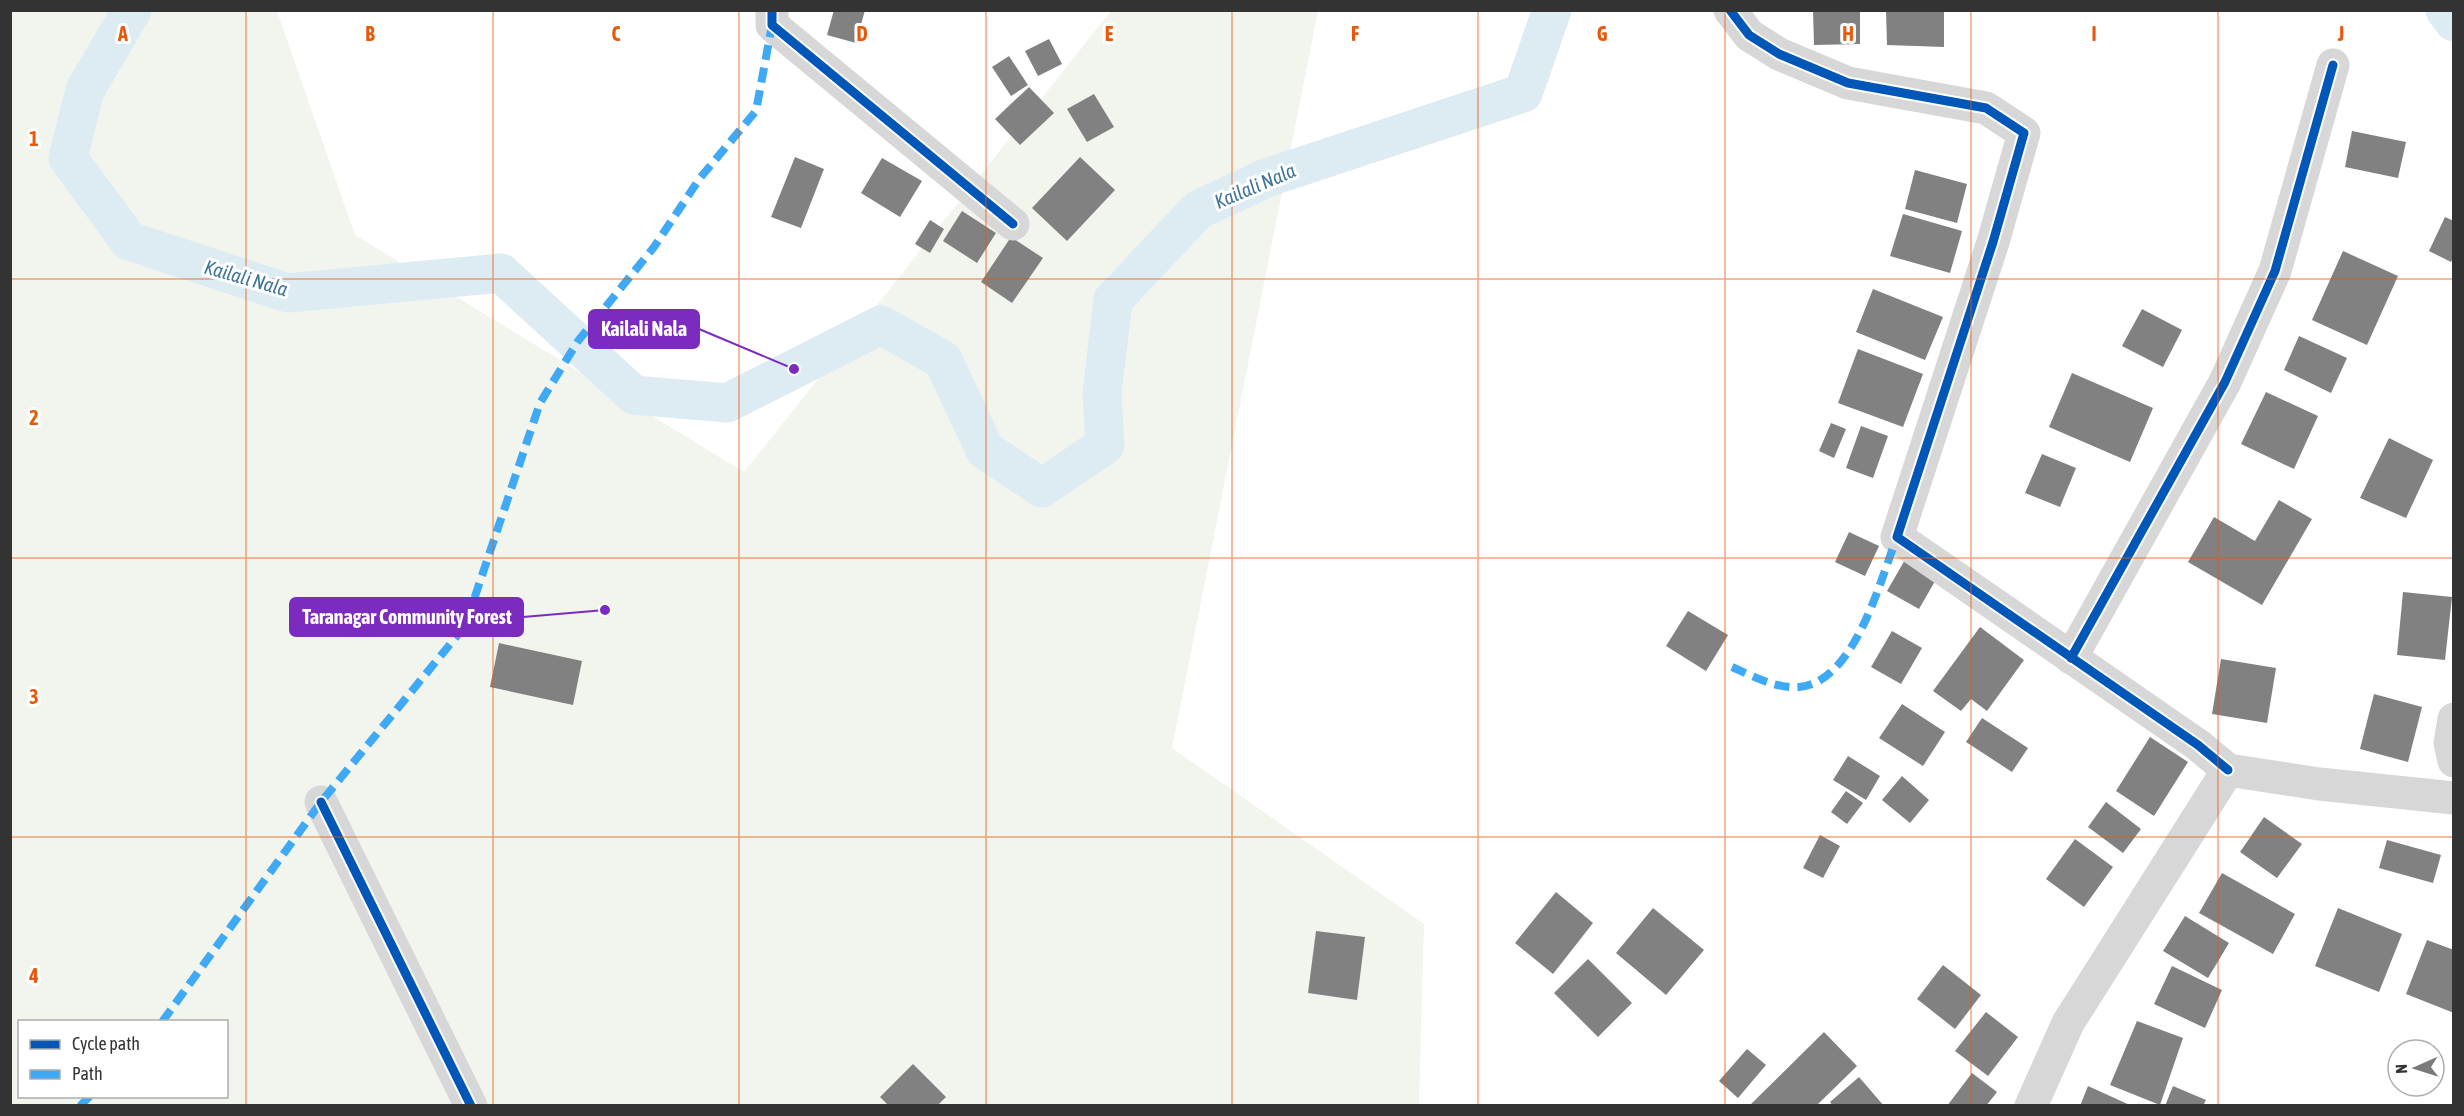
<svg xmlns="http://www.w3.org/2000/svg" width="2464" height="1116" viewBox="0 0 2464 1116" font-family="'Asap Condensed',sans-serif">
	<style>
		.green { fill: #f1f5ed; fill-rule: evenodd }
		.lines { fill: none; stroke-linecap: round; stroke-linejoin: round }
		.canal { stroke: #ddebf3; stroke-width: 39 }
		.building { fill: #818181 }
		.minor { stroke: #d7d7d7; stroke-width: 33 }
		.quiet { stroke: #3fa9f5; stroke-width: 8; stroke-dasharray: 15 8; stroke-linecap: butt }
		.cycleway-casing { stroke: #fff; stroke-width: 13 }
		.cycleway { stroke: #0057b8; stroke-width: 9 }
		.grid { fill: none; stroke: #e8590c; stroke-width: 1.5; stroke-opacity: 0.55 }
		.labels { text-anchor: middle; stroke-width: 6; stroke-linejoin: round; paint-order: stroke }
		.water-label { font-size: 20px; font-style: italic; fill: #3f7597; stroke: #fff }
		.grid-label { font-size: 20px; text-anchor: middle; font-weight: bold; fill: #e8590c; stroke: #fff; stroke-width: 6; stroke-linejoin: round; paint-order: stroke }
		.leader { fill: none; stroke: #7b2cbf; stroke-width: 2 }
		.callout-dot { fill: #7b2cbf; stroke: #fff; stroke-width: 2 }
		.callout { fill: #7b2cbf; stroke: #7b2cbf; stroke-width: 2 }
		.callout-label { font-size: 20px; text-anchor: middle; font-weight: bold; fill: #fff }
	</style>
	<rect width="100%" height="100%" fill="#fff"/>
	<path class="green" d="M10 11H277L355 235 744 472 1111 11H1318L1172 748 1424 924 1419 1105H11ZM20 1022H226V1096H20Z"/>
	<g class="lines">
		<g class="canal">
			<path d="M132 10 85 90 68 158 129 241 288 293 501 273 634 395 727 403 881 325 943 360 985 450 1042 488 1105 445 1102 393 1113 300 1198 210 1266 178 1523 93 1552 10"/>
			<path d="M2445 10 2454 22"/>
		</g>
	</g>
	<g class="building">
		<path d="M834 10H865L856 43 827 35Z"/>
		<path d="M1813 10H1860V44L1814 45Z"/>
		<path d="M1886 10H1944V47L1887 45Z"/>
		<path d="M1049 39 1062 64 1038 76 1025 51Z"/>
		<path d="M1009 56 1028 85 1011 96 992 67Z"/>
		<path d="M1029 87 1054 113 1020 145 995 119Z"/>
		<path d="M1094 94 1114 127 1087 142 1067 109Z"/>
		<path d="M2352 131 2406 142 2398 178 2345 167Z"/>
		<path d="M795 157 824 169 801 228 771 217Z"/>
		<path d="M1080 157 1115 190 1067 241 1032 208Z"/>
		<path d="M882 158 922 181 900 217 861 193Z"/>
		<path d="M1915 170 1967 184 1957 223 1905 209Z"/>
		<path d="M962 211 996 233 977 263 943 241Z"/>
		<path d="M1903 214 1962 231 1950 273 1890 256Z"/>
		<path d="M2445 217 2454 221V256L2451 262 2429 251Z"/>
		<path d="M930 220 944 229 930 253 915 244Z"/>
		<path d="M1011 237 1043 258 1012 303 981 282Z"/>
		<path d="M2343 251 2398 276 2367 345 2312 320Z"/>
		<path d="M1873 289 1943 317 1925 360 1856 332Z"/>
		<path d="M2142 309 2182 330 2163 367 2122 346Z"/>
		<path d="M2299 336 2347 358 2331 393 2284 370Z"/>
		<path d="M1858 349 1923 374 1903 427 1838 403Z"/>
		<path d="M2072 373 2153 408 2130 462 2049 427Z"/>
		<path d="M2266 392 2318 416 2294 469 2241 444Z"/>
		<path d="M1831 423 1846 429 1834 458 1819 451Z"/>
		<path d="M1861 426 1888 436 1873 478 1846 468Z"/>
		<path d="M2389 438 2433 460 2406 518 2360 498Z"/>
		<path d="M2042 454 2076 468 2060 507 2025 493Z"/>
		<path d="M2279 500 2312 519 2262 605 2188 562 2214 517 2255 541Z"/>
		<path d="M1849 532 1879 546 1865 576 1835 562Z"/>
		<path d="M1906 558 1938 576 1919 609 1887 591Z"/>
		<path d="M2403 592 2452 597 2445 660 2397 655Z"/>
		<path d="M1688 611 1728 635 1706 671 1666 646Z"/>
		<path d="M1980 627 2024 660 1987 711 1971 699 1961 711 1933 691Z"/>
		<path d="M1892 631 1922 648 1901 684 1871 667Z"/>
		<path d="M499 643 582 661 573 705 490 687Z"/>
		<path d="M2221 659 2276 668 2267 723 2212 714Z"/>
		<path d="M2374 694 2422 707 2408 762 2360 749Z"/>
		<path d="M1902 704 1945 732 1923 766 1879 738Z"/>
		<path d="M1982 718 2028 748 2012 772 1966 742Z"/>
		<path d="M2150 737 2188 762 2154 816 2116 791Z"/>
		<path d="M1848 756 1880 776 1866 800 1833 780Z"/>
		<path d="M1902 776 1929 800 1910 823 1882 800Z"/>
		<path d="M1846 791 1863 803 1847 824 1831 812Z"/>
		<path d="M2106 802 2141 829 2123 853 2088 827Z"/>
		<path d="M2264 817 2302 844 2277 878 2240 852Z"/>
		<path d="M1820 835 1840 846 1823 878 1803 868Z"/>
		<path d="M2075 839 2113 867 2084 907 2046 879Z"/>
		<path d="M2387 840 2441 855 2433 883 2379 868Z"/>
		<path d="M2222 873 2295 914 2273 954 2199 913Z"/>
		<path d="M1556 892 1593 923 1553 974 1515 943Z"/>
		<path d="M1653 908 1704 950 1666 995 1616 953Z"/>
		<path d="M2338 908 2402 934 2379 992 2315 966Z"/>
		<path d="M2185 916 2229 943 2208 978 2163 951Z"/>
		<path d="M1316 931 1365 937 1357 1000 1308 993Z"/>
		<path d="M2427 940 2454 950V1013L2406 994Z"/>
		<path d="M1588 959 1632 1003 1598 1037 1554 993Z"/>
		<path d="M1943 965 1981 995 1955 1029 1917 999Z"/>
		<path d="M2172 966 2222 990 2205 1028 2154 1004Z"/>
		<path d="M1986 1012 2018 1037 1988 1076 1955 1051Z"/>
		<path d="M2137 1021 2183 1038 2160 1105 2110 1085Z"/>
		<path d="M1824 1032 1857 1066 1816 1106H1749Z"/>
		<path d="M1747 1049 1766 1065 1738 1098 1719 1081Z"/>
		<path d="M913 1064 946 1097 937 1106H889L880 1097Z"/>
		<path d="M1972 1073 1997 1092 1986 1106H1947Z"/>
		<path d="M1859 1077 1884 1106H1833L1830 1102Z"/>
		<path d="M2088 1086 2132 1106H2080Z"/>
		<path d="M2173 1086 2206 1100 2203 1106H2165Z"/>
	</g>
	<g class="lines">
		<g class="minor">
			<path d="M772 10V25L1013 224"/>
			<path d="M1730 10 1749 35 1779 54 1848 83 1986 108 2024 133 1993 242 1897 537 2198 745 2228 770"/>
			<path d="M2071 658 2225 382 2275 271 2333 65"/>
			<path d="M2454 719 2450 743 2454 761"/>
			<path d="M321 802 471 1106"/>
			<path d="M2031 1106 2068 1023 2228 770 2319 784 2454 798"/>
		</g>
		<g class="quiet">
			<path d="M1732 667C1750 675 1769 685 1789 687 1852 694 1879 583 1897 537"/>
			<path d="M162 1022 321 802 465 626 540 403 578 341 654 247 700 178 756 111 772 25"/>
			<path d="M80 1106 90 1096"/>
		</g>
		<defs>
			<g id="cycleway">
				<path d="M772 10V25L1013 224"/>
				<path d="M1730 10 1749 35 1779 54 1848 83 1986 108 2024 133 1993 242 1897 537 2198 745 2228 770"/>
				<path d="M2071 658 2225 382 2275 271 2333 65"/>
				<path d="M321 802 471 1106"/>
			</g>
		</defs>
		<use href="#cycleway" class="cycleway-casing"/>
		<use href="#cycleway" class="cycleway"/>
	</g>
	<path class="grid" d="M246 10V1106M493 10V1106M739 10V1106M986 10V1106M1232 10V1106M1478 10V1106M1725 10V1106M1971 10V1106M2218 10V1106M10 279H2454M10 558H2454M10 837H2454"/>
	<g class="labels">
		<g class="water-label">
			<text transform="translate(1255 186) rotate(-23)" y="7">Kailali Nala</text>
			<text transform="translate(246 278) rotate(16)" y="7">Kailali Nala</text>
		</g>
	</g>
	<g class="grid-label">
		<text x="123" y="41">A</text>
		<text x="370" y="41">B</text>
		<text x="616" y="41">C</text>
		<text x="862" y="41">D</text>
		<text x="1109" y="41">E</text>
		<text x="1355" y="41">F</text>
		<text x="1602" y="41">G</text>
		<text x="1848" y="41">H</text>
		<text x="2094" y="41">I</text>
		<text x="2341" y="41">J</text>
		<text x="34" y="146">1</text>
		<text x="34" y="425">2</text>
		<text x="34" y="704">3</text>
		<text x="34" y="983">4</text>
	</g>
	<path class="leader" d="M794 369L699 329M605 610L523 617"/>
	<g class="callout-dot">
		<circle cx="794" cy="369" r="6"/>
		<circle cx="605" cy="610" r="6"/>
	</g>
	<g class="callout">
		<rect x="589" y="310" width="110" height="38" rx="6"/>
		<rect x="290" y="598" width="233" height="38" rx="6"/>
	</g>
	<g class="callout-label">
		<text x="644" y="336">Kailali Nala</text>
		<text x="407" y="624">Taranagar Community Forest</text>
	</g>
	<rect width="2464" height="1116" fill="none" stroke="#333333" stroke-width="24"/>
	<rect x="18" y="1020" width="210" height="78" fill="#ffffff" stroke="#adadad" stroke-width="1.5"/>
	<rect x="30" y="1040" width="30" height="9" fill="#0057b8" stroke="#adadad" stroke-width="1.5"/>
	<text x="72" y="1050" font-size="18" fill="#333333">Cycle path</text>
	<rect x="30" y="1070" width="30" height="9" fill="#3fa9f5" stroke="#adadad" stroke-width="1.5"/>
	<text x="72" y="1080" font-size="18" fill="#333333">Path</text>
	<g transform="translate(2416 1068) rotate(267)"><circle r="28" fill="#ffffff" stroke="#adadad" stroke-width="1.5"/>
	<path d="M0-4.5L10 22L0 15L-10 22Z" fill="#7a7a7a"/>
	<text y="-9" font-size="16" font-weight="bold" text-anchor="middle" fill="#333333">N</text>
	</g>
</svg>
